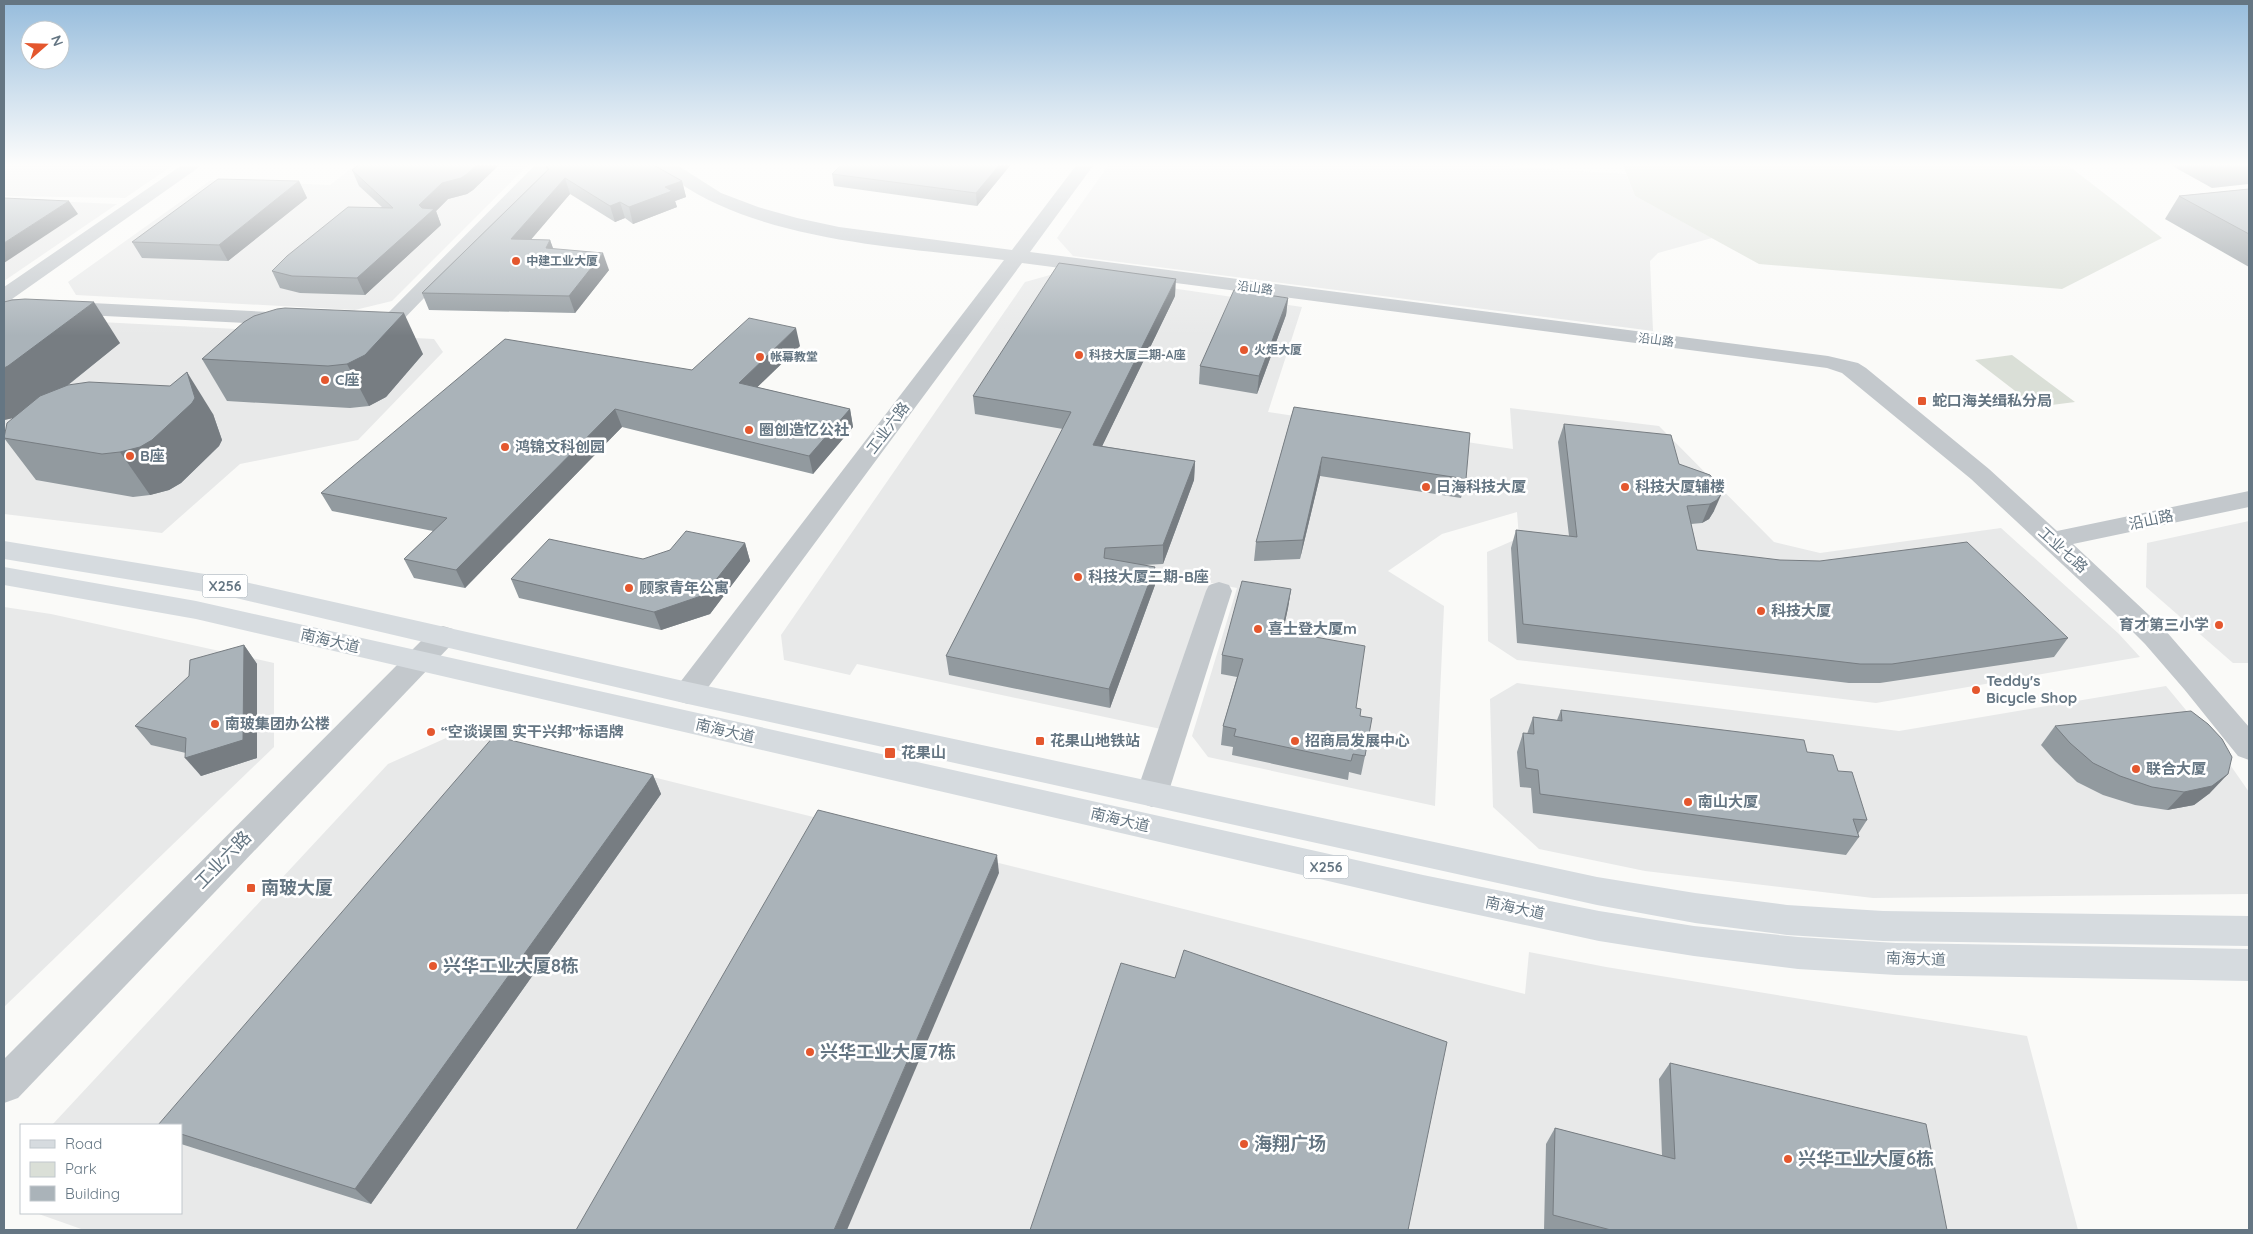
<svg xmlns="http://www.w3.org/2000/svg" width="2253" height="1234" viewBox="0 0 2253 1234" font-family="Quicksand,'Noto Sans SC',sans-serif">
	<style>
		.built { fill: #e8e9e9 }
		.green { fill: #dadfd7 }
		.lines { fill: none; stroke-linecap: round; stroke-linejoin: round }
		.minor { fill: #c3c8cc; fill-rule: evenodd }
		.major { fill: #d6dbdf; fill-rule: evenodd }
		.wall { fill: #929a9f }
		.shaded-wall { fill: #777d82 }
		.building { fill: #aab3b9; stroke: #777d82 }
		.poi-dot { fill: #e4572e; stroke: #fff; stroke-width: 2 }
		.labels { text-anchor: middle; stroke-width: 5; stroke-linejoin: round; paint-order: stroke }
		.far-poi-label { font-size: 12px; font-weight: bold; fill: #657683; stroke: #fff; text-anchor: start }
		.far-street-label { font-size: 12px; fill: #657683; stroke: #fff }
		.shield { fill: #fff; stroke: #939fa8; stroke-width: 1 }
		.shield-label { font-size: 14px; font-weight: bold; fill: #657683 }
		.poi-label { font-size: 15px; font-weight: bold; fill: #657683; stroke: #fff; text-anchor: start }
		.street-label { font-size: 15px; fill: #657683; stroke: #fff }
		.near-street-label { font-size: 18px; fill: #657683; stroke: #fff }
		.near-poi-label { font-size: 18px; font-weight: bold; fill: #657683; stroke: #fff; text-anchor: start }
	</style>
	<rect width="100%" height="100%" fill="#fafaf8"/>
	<g class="built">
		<path d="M4 163H176L125 198 4 196Z"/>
		<path d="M358 163H530L392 301 355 310 76 295 68 282 211 180 330 185Z"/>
		<path d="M1110 163H1459L1626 174 1635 196 1712 238 1658 253 1650 261 1653 331 1073 256 1057 238Z"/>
		<path d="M4 199 117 204 4 281Z"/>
		<path d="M1061 272 1302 307 1268 412 1513 449 1510 408 1659 426 1774 542 1820 553 2001 528 2119 634 2140 657 1876 703 1517 660 1488 641 1487 552 1519 538 1517 512 1442 534 1388 571 1444 606 1435 806 1208 757 1192 736 1237 588 1211 583 1161 729 857 664 850 675 784 660 781 635 1025 282Z"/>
		<path d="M22 318 434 339 443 352 358 440 240 464 162 533 4 514V331Z"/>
		<path d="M2249 521V663H2233L2146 587 2147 543Z"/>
		<path d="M4 607 51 614 274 663V747L4 1007Z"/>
		<path d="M1517 683 1899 731 2166 686 2224 756 2249 792V894L1873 898 1645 871 1539 849 1493 807 1490 699Z"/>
		<path d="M464 730 1525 994 1529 952 1606 967 2027 1036 2078 1230H84L36 1213H181V1125H52L388 764Z"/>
	</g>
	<g class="green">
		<path d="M1622 163H2065L2162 238 2062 289 1759 264 1635 196Z"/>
		<path d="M2012 355 2075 402 2036 407 1975 360Z"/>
	</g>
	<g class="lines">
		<g class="minor">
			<path d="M185 163H205L12 299 289 313 296 315 299 319 296 323 289 325 4 311V287Z"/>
			<path d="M537 163H555L395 328 388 330 360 327 357 323 360 319 383 318Z"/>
			<path d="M655 163H674L721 193 758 207 797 218 839 227 1012 250 1078 163H1095L1030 252 1828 356 1858 363 1866 368 1989 469 2057 531 2249 491V507L2073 544 2165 630 2249 727V760L2238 756 2184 689 2145 644 2107 606 1971 479 1842 373 1827 368 1022 263 698 701 688 704 678 701 673 693 678 685 1004 260C901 247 765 242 678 182 670 176 660 171 655 163Z"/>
			<path d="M1219 582 1229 585 1232 591 1168 794 1163 803 1152 807 1141 803 1136 794 1206 591 1209 585Z"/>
			<path d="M443 626 453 629 457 636 453 643 18 1098 4 1103V1059L433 629Z"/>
		</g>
		<g class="major">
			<path d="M4 541 223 577 688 682 1597 877 1695 893 1787 905 1883 911 2249 916V946L1883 941 1787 935 1695 923 1597 905 688 704 223 595 4 559Z"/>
			<path d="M4 567 196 601 1423 875 1599 911 1694 926 1798 937 1896 943 2249 949V981L1896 975 1798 969 1694 956 1599 941 1423 903 196 619 4 585Z"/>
		</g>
	</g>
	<g class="wall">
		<path d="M361 163H501L473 190 467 194 448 199 436 211 441 225 365 295 300 293 280 288 272 271 382 207 359 186 352 170Z"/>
		<path d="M843 163H1012L977 206 834 186 832 174Z"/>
		<path d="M2167 163H2249V184L2212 188Z"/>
		<path d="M546 167 682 181 686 197 675 201 677 207 633 224 625 218 615 222 570 194 531 239 550 240 553 249 609 270 575 313 429 310 422 293 547 170Z"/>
		<path d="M299 181 307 198 228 261 142 258 132 242Z"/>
		<path d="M2249 189V267L2165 219 2179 196Z"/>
		<path d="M1175 296 1102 446 1195 461 1194 480 1163 564 1143 565 1155 567V585L1110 708 949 675 946 656 1063 429 975 414 973 396Z"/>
		<path d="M1288 298 1286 315 1257 394 1199 384 1200 366Z"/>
		<path d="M4 302 120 343 67 386 213 414 222 440 219 446 181 483 169 490 150 495 133 497 36 480 4 438V435L13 418 4 420Z"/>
		<path d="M800 346 757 387 850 409 853 427 813 474 622 427 465 588 414 578 404 559 433 531 332 511 321 493 692 370Z"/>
		<path d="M423 354 386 397 369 406 350 408 227 401 202 359Z"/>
		<path d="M1294 407 1466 479 1461 498 1320 476 1300 559 1254 561 1256 542Z"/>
		<path d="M1564 424 1710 475 1714 511 1709 519 1702 523 1691 524 1697 550 2068 638 2054 657 1880 683H1849L1517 643 1511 548 1516 530 1569 536 1558 442Z"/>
		<path d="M745 543 750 561 710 614 661 630 519 598 511 579 643 559Z"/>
		<path d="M1291 589 1288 608 1283 631 1356 708 1360 716 1365 756 1361 775 1349 772 1348 780 1232 755 1233 747 1221 745 1223 726 1237 677 1221 674 1222 655Z"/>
		<path d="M244 645 257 664V758L201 776 186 753 151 745 135 726Z"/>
		<path d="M1561 710 1807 752 1838 771 1867 820 1858 834 1859 837 1846 855 1533 813 1531 788 1520 787 1517 752 1523 733 1527 734 1533 717 1557 720Z"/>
		<path d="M2055 726 2210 793 2194 805 2167 810 2135 805 2103 795 2077 782 2055 761 2041 745Z"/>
		<path d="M653 775 661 794 371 1204 181 1144V1125Z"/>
		<path d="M1670 1063 1947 1230H1544L1546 1144 1555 1128 1662 1156 1659 1079Z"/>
	</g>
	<g class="shaded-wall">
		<path d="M479 163H501L473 190 467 194 448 199 436 211 441 225 365 295 357 278 419 205 442 183Z"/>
		<path d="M1001 163H1012L977 206 976 193Z"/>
		<path d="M565 178 570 194 517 256 511 239Z"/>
		<path d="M299 181 307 198 228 261 219 245Z"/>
		<path d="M682 181 686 197 675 201 677 207 633 224 629 207 665 187Z"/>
		<path d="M69 201 78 214 4 263V243Z"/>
		<path d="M620 202 625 218 615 222 610 206Z"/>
		<path d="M550 240 556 256 546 248Z"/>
		<path d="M603 253 609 270 575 313 569 296Z"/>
		<path d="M1176 279 1175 296 1094 463 1093 445Z"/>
		<path d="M1288 298 1286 315 1257 394 1259 376Z"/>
		<path d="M94 302 120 343 39 408 27 415 4 420V368Z"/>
		<path d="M404 313 423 354 386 397 369 406 347 364Z"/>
		<path d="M796 328 800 346 743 401 739 383Z"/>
		<path d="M187 372 213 414 222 440 219 446 181 483 169 490 150 495 120 452Z"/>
		<path d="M615 409 622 427 465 588 456 570Z"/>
		<path d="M850 409 853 427 813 474 809 456Z"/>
		<path d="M1322 457 1320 476 1300 559 1303 540Z"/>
		<path d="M1195 461 1194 480 1163 564V545Z"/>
		<path d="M1722 493 1714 511 1709 519 1702 523 1710 504Z"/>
		<path d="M745 543 750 561 710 614 661 630 654 612Z"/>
		<path d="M1155 567V585L1110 708 1109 689Z"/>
		<path d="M1291 589 1288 608 1279 650 1282 631Z"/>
		<path d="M244 645 257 664V758L201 776 185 758Z"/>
		<path d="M2228 774 2210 793 2194 805 2167 810 2184 792Z"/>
		<path d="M653 775 661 794 371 1204 355 1189Z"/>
		<path d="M997 855 999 873 847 1230H834Z"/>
	</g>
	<g class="building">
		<path d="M361 163H479L467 174 461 178 442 183 419 205 422 208 434 209 357 278 292 276 272 271 287 256 348 207 393 208 352 170Z"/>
		<path d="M555 163H650L682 181 665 187 672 191 629 207 620 202 610 206 565 178 511 239 550 240 546 248 603 253 569 296 422 293 549 169 546 167Z"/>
		<path d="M843 163H1001L976 193 832 174Z"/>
		<path d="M2222 163H2249L2227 165Z"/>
		<path d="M218 179 299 181 219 245 132 242Z"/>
		<path d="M2249 189V234L2179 196Z"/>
		<path d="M4 198 69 201 4 243Z"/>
		<path d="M1059 263 1176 279 1093 445 1195 461 1163 545 1105 548 1104 558 1155 567 1109 689 946 656 1071 412 973 396Z"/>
		<path d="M1234 290 1288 298 1259 376 1200 366Z"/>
		<path d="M25 299 94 302 8 366 4 368V302L12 300Z"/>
		<path d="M285 308 404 313 365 355 347 364 328 366 202 359 244 322 254 316 277 309Z"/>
		<path d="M749 318 796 328 739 383 850 409 809 456 615 409 456 570 404 559 447 518 321 493 505 339 692 370Z"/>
		<path d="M187 372 195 398 192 403 152 440 140 447 120 452 102 454 4 438 7 423 40 396 68 385 89 382 170 386Z"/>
		<path d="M1294 407 1470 433 1466 479 1322 457 1303 540 1256 542Z"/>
		<path d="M1564 424 1671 435 1679 464 1710 475 1718 484 1722 493 1717 500 1710 504 1687 506 1697 550 1780 560 1820 561 1967 542 2068 638 1892 664H1860L1523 624 1516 530 1577 537Z"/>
		<path d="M686 531 745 543 704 595 654 612 511 579 549 539 643 559 670 550Z"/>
		<path d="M1242 581 1291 589 1282 631 1365 646 1356 708 1361 709 1360 716 1372 718 1365 756 1353 754 1351 761 1234 736 1236 729 1223 726 1243 659 1222 655Z"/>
		<path d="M244 645 243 740 185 758 186 738 135 726 189 676 190 660Z"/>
		<path d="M1561 710 1804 740 1807 752 1833 755 1838 771 1852 772 1867 820 1853 819 1859 837 1540 794 1538 770 1526 768 1523 733 1534 734 1533 717 1562 721Z"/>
		<path d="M2191 711 2208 724 2222 739 2232 757 2228 774 2212 786 2184 792 2152 787 2120 776 2093 763 2070 743 2055 726Z"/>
		<path d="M494 736 653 775 355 1189 181 1134V1125H158Z"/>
		<path d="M818 810 997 855 834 1230H576Z"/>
		<path d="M1184 950 1447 1042 1408 1230H1030L1121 963 1175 978Z"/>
		<path d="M1670 1063 1926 1124 1947 1230H1611L1553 1215 1555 1128 1675 1159Z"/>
	</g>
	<linearGradient id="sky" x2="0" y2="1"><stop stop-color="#96bcdc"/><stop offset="0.49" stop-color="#fdfdfc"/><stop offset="1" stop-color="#fdfdfc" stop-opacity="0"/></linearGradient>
	<rect width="2253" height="336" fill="url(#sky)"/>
	<g class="poi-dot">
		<circle cx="516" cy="261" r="5"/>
		<circle cx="1244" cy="350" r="5"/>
		<circle cx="1079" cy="355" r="5"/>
		<circle cx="760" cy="357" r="5"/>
		<circle cx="325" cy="380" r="5"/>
		<rect x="1917" y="396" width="10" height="10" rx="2.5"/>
		<circle cx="749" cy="430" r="5"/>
		<circle cx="505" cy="447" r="5"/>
		<circle cx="130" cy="456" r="5"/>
		<circle cx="1426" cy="487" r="5"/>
		<circle cx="1625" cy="487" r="5"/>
		<circle cx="1078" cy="577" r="5"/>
		<circle cx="629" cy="588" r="5"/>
		<circle cx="1761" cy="611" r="5"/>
		<circle cx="2219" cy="625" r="5"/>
		<circle cx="1258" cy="629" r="5"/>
		<circle cx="1976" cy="690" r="5"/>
		<circle cx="215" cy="724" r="5"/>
		<circle cx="431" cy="732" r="5"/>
		<rect x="1035" y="736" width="10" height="10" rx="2.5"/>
		<circle cx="1295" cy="741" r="5"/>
		<rect x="884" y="747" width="12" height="12" rx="2.5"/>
		<circle cx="2136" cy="769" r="5"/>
		<circle cx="1688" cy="802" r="5"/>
		<rect x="246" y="883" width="10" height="10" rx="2.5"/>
		<circle cx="433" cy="966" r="5"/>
		<circle cx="810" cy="1052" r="5"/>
		<circle cx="1244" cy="1144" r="5"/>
		<circle cx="1788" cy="1159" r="5"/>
	</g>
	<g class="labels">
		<g class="far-poi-label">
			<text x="526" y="265">中建工业大厦</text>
			<text x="1254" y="354">火炬大厦</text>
			<text x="1089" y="359">科技大厦二期-A座</text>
			<text x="770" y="361">帐幕教堂</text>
		</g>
		<g class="far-street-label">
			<text transform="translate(1255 288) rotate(7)" y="4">沿山路</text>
			<text transform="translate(1656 340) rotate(7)" y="4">沿山路</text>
		</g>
		<g class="shield">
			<rect x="202.5" y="574.5" width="45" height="23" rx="4"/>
			<rect x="1303.5" y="855.5" width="45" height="23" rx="4"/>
		</g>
		<g class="shield-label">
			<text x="225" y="591">X256</text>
			<text x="1326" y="872">X256</text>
		</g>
		<g class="poi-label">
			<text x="335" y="385">C座</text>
			<text x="1932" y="406">蛇口海关缉私分局</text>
			<text x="759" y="435">圈创造忆公社</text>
			<text x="515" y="452">鸿锦文科创园</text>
			<text x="140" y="461">B座</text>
			<text x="1436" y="492">日海科技大厦</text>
			<text x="1635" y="492">科技大厦辅楼</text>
			<text x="1088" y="582">科技大厦二期-B座</text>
			<text x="639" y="593">顾家青年公寓</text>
			<text x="1771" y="616">科技大厦</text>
			<text x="2209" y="630" text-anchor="end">育才第三小学</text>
			<text x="1268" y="634">喜士登大厦m</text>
			<text x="1986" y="686">Teddy's<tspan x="1986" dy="17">Bicycle Shop</tspan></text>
			<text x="225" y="729">南玻集团办公楼</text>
			<text x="441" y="737">“空谈误国 实干兴邦”标语牌</text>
			<text x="1050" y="746">花果山地铁站</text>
			<text x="1305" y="746">招商局发展中心</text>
			<text x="901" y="758">花果山</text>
			<text x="2146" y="774">联合大厦</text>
			<text x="1698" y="807">南山大厦</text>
		</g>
		<g class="street-label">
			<text transform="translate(888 428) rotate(-53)" y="5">工业六路</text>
			<text transform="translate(2151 520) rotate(-12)" y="5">沿山路</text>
			<text transform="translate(2063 550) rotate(42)" y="5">工业七路</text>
			<text transform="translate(330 641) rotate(13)" y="5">南海大道</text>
			<text transform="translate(725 731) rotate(13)" y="5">南海大道</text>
			<text transform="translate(1120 820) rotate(13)" y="5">南海大道</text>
			<text transform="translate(1515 908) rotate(12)" y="5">南海大道</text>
			<text transform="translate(1916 959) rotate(2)" y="5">南海大道</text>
		</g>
		<g class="near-street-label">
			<text transform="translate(223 860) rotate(-46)" y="6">工业六路</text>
		</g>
		<g class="near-poi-label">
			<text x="261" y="894">南玻大厦</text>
			<text x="443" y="972">兴华工业大厦8栋</text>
			<text x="820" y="1058">兴华工业大厦7栋</text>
			<text x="1254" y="1150">海翔广场</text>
			<text x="1798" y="1165">兴华工业大厦6栋</text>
		</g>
	</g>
	<rect width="2253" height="1234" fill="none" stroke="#657683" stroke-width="10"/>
	<rect x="20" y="1124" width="162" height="90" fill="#ffffff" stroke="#c1c8cd"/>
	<rect x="30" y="1140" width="25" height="8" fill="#d6dbdf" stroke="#c1c8cd"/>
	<text x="65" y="1149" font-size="15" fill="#657683">Road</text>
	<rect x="30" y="1162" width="25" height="15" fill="#dadfd7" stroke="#c1c8cd"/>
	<text x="65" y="1174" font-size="15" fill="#657683">Park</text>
	<rect x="30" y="1186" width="25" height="15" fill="#aab3b9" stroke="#c1c8cd"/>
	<text x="65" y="1199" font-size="15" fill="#657683">Building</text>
	<g transform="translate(45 45) rotate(70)"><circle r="24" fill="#ffffff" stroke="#c1c8cd"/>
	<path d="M0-4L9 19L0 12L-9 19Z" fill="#e4572e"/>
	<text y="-8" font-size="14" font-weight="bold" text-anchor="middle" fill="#657683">N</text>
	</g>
</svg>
